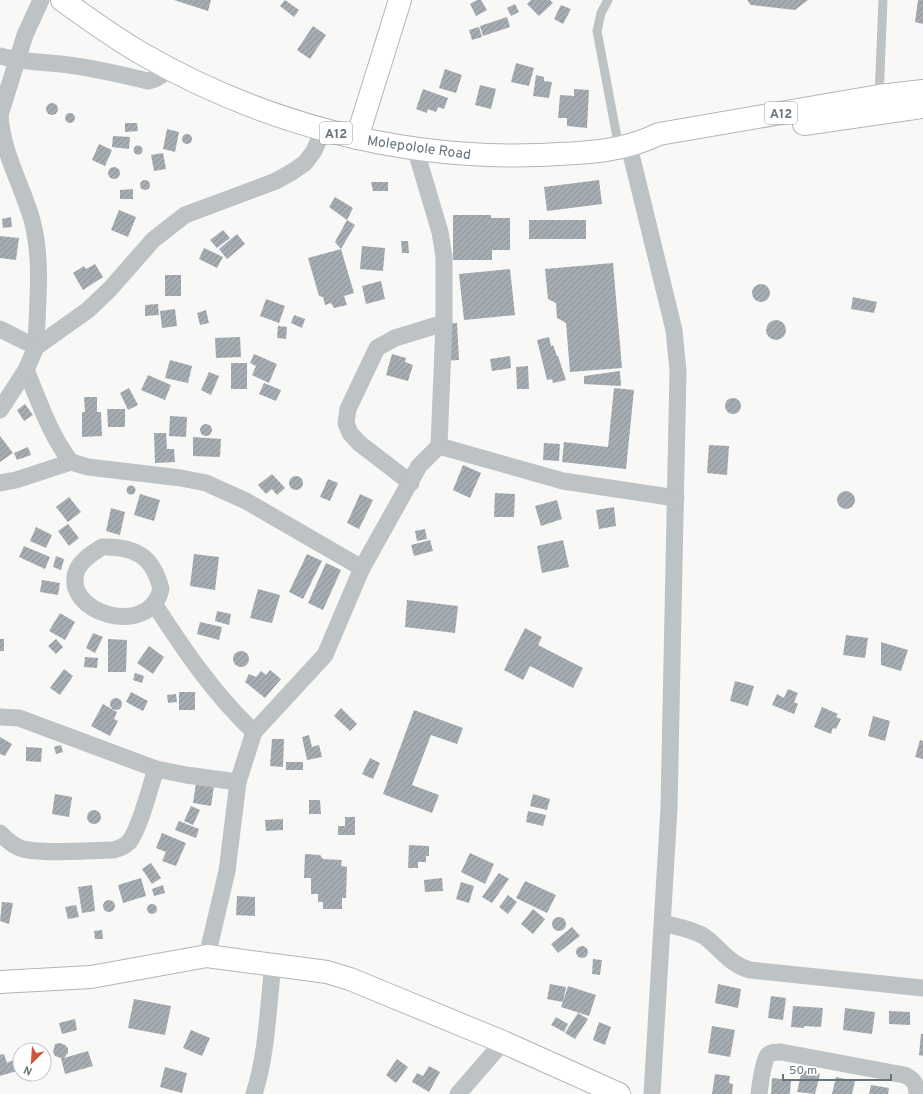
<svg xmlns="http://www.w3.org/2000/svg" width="923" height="1094" viewBox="0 0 923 1094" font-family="Overpass,sans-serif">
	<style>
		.building { fill: url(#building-hatch) }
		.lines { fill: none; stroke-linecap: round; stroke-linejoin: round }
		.secondary-casing { stroke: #b0b6ba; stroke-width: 24 }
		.primary-casing { stroke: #b1b7b9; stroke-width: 24 }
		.lane { stroke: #bdc2c5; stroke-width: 9 }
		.street { stroke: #bdc2c5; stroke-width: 17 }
		.secondary { stroke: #fff; stroke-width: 22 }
		.primary { stroke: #fff; stroke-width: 22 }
		.labels { text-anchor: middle; stroke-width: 4; stroke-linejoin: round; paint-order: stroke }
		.shield { fill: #fff; stroke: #949ea4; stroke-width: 1 }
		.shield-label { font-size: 13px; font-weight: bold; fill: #66757d }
		.street-label { font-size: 14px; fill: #66757d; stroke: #fff }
	</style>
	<defs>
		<pattern id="building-hatch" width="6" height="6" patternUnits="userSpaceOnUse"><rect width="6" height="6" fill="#a5adb2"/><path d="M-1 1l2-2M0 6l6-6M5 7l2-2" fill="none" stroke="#8a9196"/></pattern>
	</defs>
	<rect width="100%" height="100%" fill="#f8f8f6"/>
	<g class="building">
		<path d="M174 0H211L208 11Z"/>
		<path d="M285 0 299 10 294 17 280 6Z"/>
		<path d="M477 0H481L487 10 476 16 470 4Z"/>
		<path d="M531 0H550L553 3 539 16 527 4Z"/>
		<path d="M747 0H808L795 10 751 5Z"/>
		<path d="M918 0H923V24L915 22Z"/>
		<path d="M515 4 519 12 511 16 507 8Z"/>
		<path d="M561 5 571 9 563 24 554 19Z"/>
		<path d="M507 17 510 27 483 36 480 26Z"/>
		<path d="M313 26 326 35 310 59 297 50Z"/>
		<path d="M479 27 482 37 472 40 469 30Z"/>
		<path d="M516 63 534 68 529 86 511 82Z"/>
		<path d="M445 69 462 75 456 93 439 88Z"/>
		<path d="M536 75 544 77V81L552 82 549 98 533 96Z"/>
		<path d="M480 85 496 89 491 109 475 105Z"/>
		<path d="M423 89 448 98 444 109 438 107 436 112 428 109 427 113 416 109Z"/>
		<path d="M574 89 589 90 587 128 567 126V118H558L560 95 574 96Z"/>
		<circle cx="52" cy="109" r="6"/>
		<circle cx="70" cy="118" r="5"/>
		<path d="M125 123H137L138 131 125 132Z"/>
		<path d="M167 129 179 132 175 152 163 149Z"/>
		<circle cx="187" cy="139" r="5"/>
		<path d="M113 136 130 137 129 149 112 147Z"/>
		<path d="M99 144 112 150 105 166 92 160Z"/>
		<circle cx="138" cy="150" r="4.5"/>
		<path d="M163 153 166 169 154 171 151 155Z"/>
		<circle cx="114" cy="173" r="6"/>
		<circle cx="145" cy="185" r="5"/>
		<path d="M599 180 602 204 547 211 544 187Z"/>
		<path d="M371 182H388V191H373Z"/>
		<path d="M133 189V199H120V190Z"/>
		<path d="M335 197 353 208 347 220 329 207Z"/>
		<path d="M119 210 136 217 128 237 111 230Z"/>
		<path d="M453 215H491V218H510V250H492V260H453Z"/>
		<path d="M11 217 12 227 3 228 2 219Z"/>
		<path d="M347 220 355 225 341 249 335 242Z"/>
		<rect x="529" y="220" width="57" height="19"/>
		<path d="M223 230 230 238 217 248 210 240Z"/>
		<path d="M237 234 245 244 227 259 219 249Z"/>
		<path d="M0 236 19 238 16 260 0 258Z"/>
		<path d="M401 241H408L409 253H402Z"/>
		<path d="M362 246 385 248 383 271 360 269Z"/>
		<path d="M204 248 223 257 217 268 199 259Z"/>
		<path d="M341 249 354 293 344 296 347 305 334 308 331 303 325 305 323 297 319 296 308 258Z"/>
		<path d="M613 263 622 368 570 372 566 323 557 318 556 303 548 299 545 269Z"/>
		<path d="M95 264 103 277 83 290 73 273 84 266 86 269Z"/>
		<path d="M510 269 515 315 464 320 459 274Z"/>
		<rect x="165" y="275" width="16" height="21"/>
		<path d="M381 281 385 299 366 304 362 286Z"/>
		<circle cx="761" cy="293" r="9"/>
		<path d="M853 297 877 302 874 313 851 309Z"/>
		<path d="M266 299 285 306 279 323 260 316Z"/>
		<path d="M158 304 159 315 145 316V305Z"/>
		<path d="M175 309 177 326 162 328 160 311Z"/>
		<path d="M206 310 209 323 200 325 197 313Z"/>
		<path d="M294 315 305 319 302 328 291 323Z"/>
		<circle cx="776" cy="330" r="10"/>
		<path d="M457 323 459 360 442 361 439 324Z"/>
		<path d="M278 326 287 327 286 339 277 338Z"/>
		<path d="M240 337 241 357 216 358 215 338Z"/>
		<path d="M549 337 551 346 553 345 557 356H558L566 380 553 383 552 379 547 380 537 340Z"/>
		<path d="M254 354 277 364 269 383 252 375 256 366 250 363Z"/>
		<path d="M392 354 406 358 405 362 413 365 408 381 386 375Z"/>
		<path d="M510 356 511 368 492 371 490 359Z"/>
		<path d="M170 360 192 366 188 383 165 378Z"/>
		<rect x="231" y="363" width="16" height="26"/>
		<path d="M528 366 529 389H517L516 367Z"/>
		<path d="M620 371 621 386 584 384V376Z"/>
		<path d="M209 372 219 376 211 395 201 390Z"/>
		<path d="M148 375 171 385 165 400 141 390Z"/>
		<path d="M264 383 281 390 276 401 259 394Z"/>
		<path d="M129 388 138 405 128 410 120 393Z"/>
		<path d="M614 388 634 390 626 469 562 462 564 442 608 447Z"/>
		<path d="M84 397H97V412H101L102 436 82 437V412H85Z"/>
		<circle cx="733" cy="406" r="8"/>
		<path d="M25 404 33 415 24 421 17 410Z"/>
		<path d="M107 409H125V427H108Z"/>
		<path d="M170 416 187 417 186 437 169 436Z"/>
		<circle cx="206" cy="430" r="6"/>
		<path d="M154 433H166L167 449H174L175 462 155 463Z"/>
		<path d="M0 436 13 453 0 462Z"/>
		<path d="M193 437 221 439 220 457 193 456Z"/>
		<path d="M544 443 560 444 559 461 543 460Z"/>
		<path d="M709 445 729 446 727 475 707 473Z"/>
		<path d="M28 447 31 455 17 460 14 453Z"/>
		<path d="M463 465 481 473 470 498 453 490Z"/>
		<path d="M272 474 285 488 277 495 272 489 266 494 258 485Z"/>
		<circle cx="296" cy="483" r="7"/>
		<path d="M328 479 338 483 330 501 320 497Z"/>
		<circle cx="131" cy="490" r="4.5"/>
		<circle cx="846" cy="500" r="9"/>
		<path d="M495 493 515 494 514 517H494Z"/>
		<path d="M140 494 160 500 154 521 134 515Z"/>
		<path d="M360 494 373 500 359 529 347 523Z"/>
		<path d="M69 497 81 512 68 522 56 507Z"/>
		<path d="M557 500 562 519 541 526 535 506Z"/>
		<path d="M614 507 616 526 599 529 596 510Z"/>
		<path d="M111 508 125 512 120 535 106 531Z"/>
		<path d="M68 524 79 538 69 546 58 531Z"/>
		<path d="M36 527 52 535 46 548 30 541Z"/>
		<path d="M425 529 427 539 417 541 415 531Z"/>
		<path d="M430 540 433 551 414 556 411 545Z"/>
		<path d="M563 540 569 567 542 573 537 546Z"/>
		<path d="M24 546 50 557 45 569 19 557Z"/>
		<path d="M194 554 219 557 215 590 190 586Z"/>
		<path d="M307 554 322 561 303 599 289 592Z"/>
		<path d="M56 556 64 559 61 570 53 567Z"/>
		<path d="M326 563 341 570 323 610 308 603Z"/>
		<path d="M42 580 60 583 58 595 40 592Z"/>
		<path d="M258 589 280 595 272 623 250 618Z"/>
		<path d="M407 600 458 606 455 633 405 627Z"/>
		<path d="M217 611 231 614 229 625 215 621Z"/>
		<path d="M60 613 75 622 65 640 49 631Z"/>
		<path d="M200 622 222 627 219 640 197 634Z"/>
		<path d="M525 628 542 637 538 645 583 668 573 688 530 666 523 680 504 670Z"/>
		<path d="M93 633 103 637 95 653 86 648Z"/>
		<path d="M846 635 868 638 865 658 843 655Z"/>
		<rect x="0" y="639" width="4" height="12"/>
		<path d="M56 639 63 647 56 654 48 646Z"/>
		<path d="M108 639 127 640 126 672H108Z"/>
		<path d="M881 642 908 650 901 671 881 665Z"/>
		<path d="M149 646 164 657 153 674 137 663Z"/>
		<circle cx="241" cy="659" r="8"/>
		<path d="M85 657 98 658 97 668 84 667Z"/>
		<path d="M64 669 73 676 60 695 50 688Z"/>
		<path d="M270 670 281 679 265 698 245 682 249 674 256 677 261 671 266 675Z"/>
		<path d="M135 673 144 676 142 683 133 680Z"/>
		<path d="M735 681 754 686 748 706 730 701Z"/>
		<path d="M788 689 798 693 794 702 798 704 794 714 772 705 777 694 784 698Z"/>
		<path d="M131 692 148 701 143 711 126 702Z"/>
		<rect x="179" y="692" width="16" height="18"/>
		<path d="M176 694 177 702 168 703 167 695Z"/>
		<circle cx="116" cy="704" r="6"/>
		<path d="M103 704 117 712 114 719 118 721 110 736 91 726Z"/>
		<path d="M822 707 838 714 836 717 841 719 836 729 833 728 831 734 814 727Z"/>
		<path d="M341 708 357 724 350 731 334 716Z"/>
		<path d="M414 710 463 728 457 744 431 735 412 785 439 795 432 813 383 794Z"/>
		<path d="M873 716 890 721 885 741 868 736Z"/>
		<path d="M309 735 312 747 319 745 322 757 307 760 302 737Z"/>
		<path d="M0 737 12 744 5 756 0 754Z"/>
		<path d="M272 739H284L283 767 270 766Z"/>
		<path d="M920 740 923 741V759L915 757Z"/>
		<path d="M61 745 63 752 56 754 54 747Z"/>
		<path d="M26 747 42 748 41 762 26 761Z"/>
		<path d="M370 758 380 763 373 779 362 774Z"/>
		<rect x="286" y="762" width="17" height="8"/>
		<path d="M196 783 214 786 211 806 193 803Z"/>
		<path d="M55 794 72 797 69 817 52 814Z"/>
		<path d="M533 794 550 799 547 810 530 806Z"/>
		<path d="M309 800H320L321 814H309Z"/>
		<path d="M191 806 200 810 193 825 184 821Z"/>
		<circle cx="94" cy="817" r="7"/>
		<path d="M528 811 546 815 543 826 526 822Z"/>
		<path d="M345 817H355V835H338V826H345Z"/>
		<path d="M283 819V830L266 831 265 820Z"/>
		<path d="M179 821 199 829 196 838 175 830Z"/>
		<path d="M162 833 186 843 176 866 162 861 166 852 156 848Z"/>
		<path d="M409 845 429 846V856H426V862H418V868H408Z"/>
		<path d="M470 853 494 864 485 884 461 872Z"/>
		<path d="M305 854 320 855 323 859 342 860 341 866 347 867 346 898H342V909H323V902H318V894H311V878H304Z"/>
		<path d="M151 863 161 878 152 884 142 869Z"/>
		<path d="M499 873 509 879 492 903 482 897Z"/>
		<path d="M141 878 146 896 123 903 118 885Z"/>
		<path d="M442 878 443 891 425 892 424 880Z"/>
		<path d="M525 881 556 895 547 913 516 898Z"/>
		<path d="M461 882 474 886 469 903 456 899Z"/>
		<path d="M92 885 95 911 82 913 78 887Z"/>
		<path d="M163 885 165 893 154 896 152 889Z"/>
		<path d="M508 895 517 902 508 914 499 907Z"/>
		<path d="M237 896 255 897V916L236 915Z"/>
		<circle cx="109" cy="906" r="6"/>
		<path d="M2 902 13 903 9 924 0 921Z"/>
		<circle cx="152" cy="909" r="5"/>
		<path d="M76 905 79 917 68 919 65 907Z"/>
		<path d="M533 909 545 919 533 934 521 924Z"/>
		<circle cx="559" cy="924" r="7"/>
		<path d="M572 927 580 936 558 953 551 944Z"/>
		<path d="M102 930 103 939H95L94 931Z"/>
		<circle cx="582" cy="952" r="6"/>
		<path d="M593 959 602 960 600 975 592 974Z"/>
		<path d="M550 984 566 987 563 1002 568 986 596 995 589 1016 561 1007 563 1002 547 999Z"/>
		<path d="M718 984 741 989 738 1008 715 1003Z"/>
		<path d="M771 996 786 998 783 1020 768 1018Z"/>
		<path d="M134 999 171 1006 165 1035 128 1028Z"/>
		<path d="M793 1006 823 1008 821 1027 804 1026V1028L791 1027Z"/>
		<path d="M845 1008 875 1012 872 1034 843 1030Z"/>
		<path d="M889 1011 910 1012V1025L889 1024Z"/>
		<path d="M578 1013 588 1019 575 1039 565 1033Z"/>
		<path d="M556 1017 568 1024 564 1032 551 1025Z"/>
		<path d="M75 1019 77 1030 62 1034 59 1023Z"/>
		<path d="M599 1022 611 1027 605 1045 593 1040Z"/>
		<path d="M712 1026 735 1030 730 1057 708 1053Z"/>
		<path d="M191 1030 210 1038 202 1056 183 1048Z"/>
		<path d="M921 1034H923V1056L919 1055Z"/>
		<path d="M60 1043 65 1045 68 1048V1053L64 1058 88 1051 93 1066 65 1074 61 1058 55 1056 53 1052 55 1044Z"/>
		<path d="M4 1054 7 1063 13 1060 17 1071 0 1076V1055Z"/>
		<path d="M397 1059 408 1067 396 1083 386 1075Z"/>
		<path d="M429 1066 440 1072 429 1092 412 1082 417 1073 423 1076Z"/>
		<path d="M165 1067 187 1073 182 1093 160 1087Z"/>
		<path d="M802 1070 820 1074 815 1094 797 1092Z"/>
		<path d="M715 1074 730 1076 729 1083 733 1084 732 1094H712Z"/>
		<path d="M836 1077 855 1081 852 1094H832Z"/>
		<path d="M772 1078 791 1080 790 1094H771Z"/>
		<path d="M871 1085 889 1088 888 1094H869Z"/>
	</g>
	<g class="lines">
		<defs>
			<g id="secondary">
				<path d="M357 138 400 0"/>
				<path d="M0 982 91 977 207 956 327 972 350 979 503 1042 619 1094"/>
			</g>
			<g id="primary">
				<path d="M62 0C87 18 112 36 139 52 259 122 399 160 538 155 580 153 621 153 659 134L879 96 923 91"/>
				<path d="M804 124 923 107"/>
			</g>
		</defs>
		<use href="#secondary" class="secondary-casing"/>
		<use href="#primary" class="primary-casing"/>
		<g class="lane">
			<path d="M608 0 601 13 597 31 619 148"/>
			<path d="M879 97 883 0"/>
		</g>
		<g class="street">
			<path d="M0 56C20 62 40 62 61 64 90 67 119 74 148 81L155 79 171 69"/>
			<path d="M0 115C2 152 22 185 32 220 43 261 37 305 36 347L0 329"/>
			<path d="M0 115 25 35 41 0"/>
			<path d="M629 146 674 330 678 371 669 808 652 1094"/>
			<path d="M26 370C39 401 50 435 71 462"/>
			<path d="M0 410 26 370 36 347 88 310 110 289 153 240 185 215 276 181 292 172 305 163 314 151 323 130"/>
			<path d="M439 446 563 481 676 498"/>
			<path d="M0 483 16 480 71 462 88 467 181 478 206 483 246 501 362 568"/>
			<path d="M411 483 359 443 350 433 346 423 348 409 377 348 395 338 444 323"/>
			<path d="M102 547C135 546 153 556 161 589 149 640 60 612 77 570 81 560 93 553 102 547Z"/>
			<path d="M155 605C184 650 214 694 254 732"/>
			<path d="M0 717 19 718 156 769 186 775 238 782"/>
			<path d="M0 833C6 839 12 845 20 848 38 855 91 850 113 850 120 848 124 847 129 842 140 828 150 787 156 769"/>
			<path d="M663 923C677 927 693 929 705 937 721 949 730 965 750 970L923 988"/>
			<path d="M207 956 227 871 238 782 254 732 325 655 362 568 419 466 439 446 444 323V257L440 232 415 148"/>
			<path d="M254 1094C267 1055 268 1006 273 965"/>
			<path d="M458 1094 503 1042"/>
			<path d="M759 1094C760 1086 763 1061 768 1055 771 1052 776 1052 781 1052L904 1075C913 1078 917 1084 917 1094"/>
		</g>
		<use href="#secondary" class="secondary"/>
		<use href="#primary" class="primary"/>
	</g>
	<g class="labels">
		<g class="shield">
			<rect x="765" y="102" width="32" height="22" rx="3"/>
			<rect x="320" y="122" width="32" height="22" rx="3"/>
		</g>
		<g class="shield-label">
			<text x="781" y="118">A12</text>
			<text x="336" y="138">A12</text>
		</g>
		<g class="street-label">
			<text transform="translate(419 147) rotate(8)" y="5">Molepolole Road</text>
		</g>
	</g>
	<g transform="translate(32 1062) rotate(205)"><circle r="19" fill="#ffffff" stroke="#c2c8cb"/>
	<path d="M0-3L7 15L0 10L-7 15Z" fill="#d0553d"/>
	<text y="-6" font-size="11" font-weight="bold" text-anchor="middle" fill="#66757d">N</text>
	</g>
	<path d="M783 1074v6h108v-6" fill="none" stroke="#66757d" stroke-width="2"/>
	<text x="789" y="1074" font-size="12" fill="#66757d" stroke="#ffffff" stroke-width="3" paint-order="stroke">50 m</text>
</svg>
